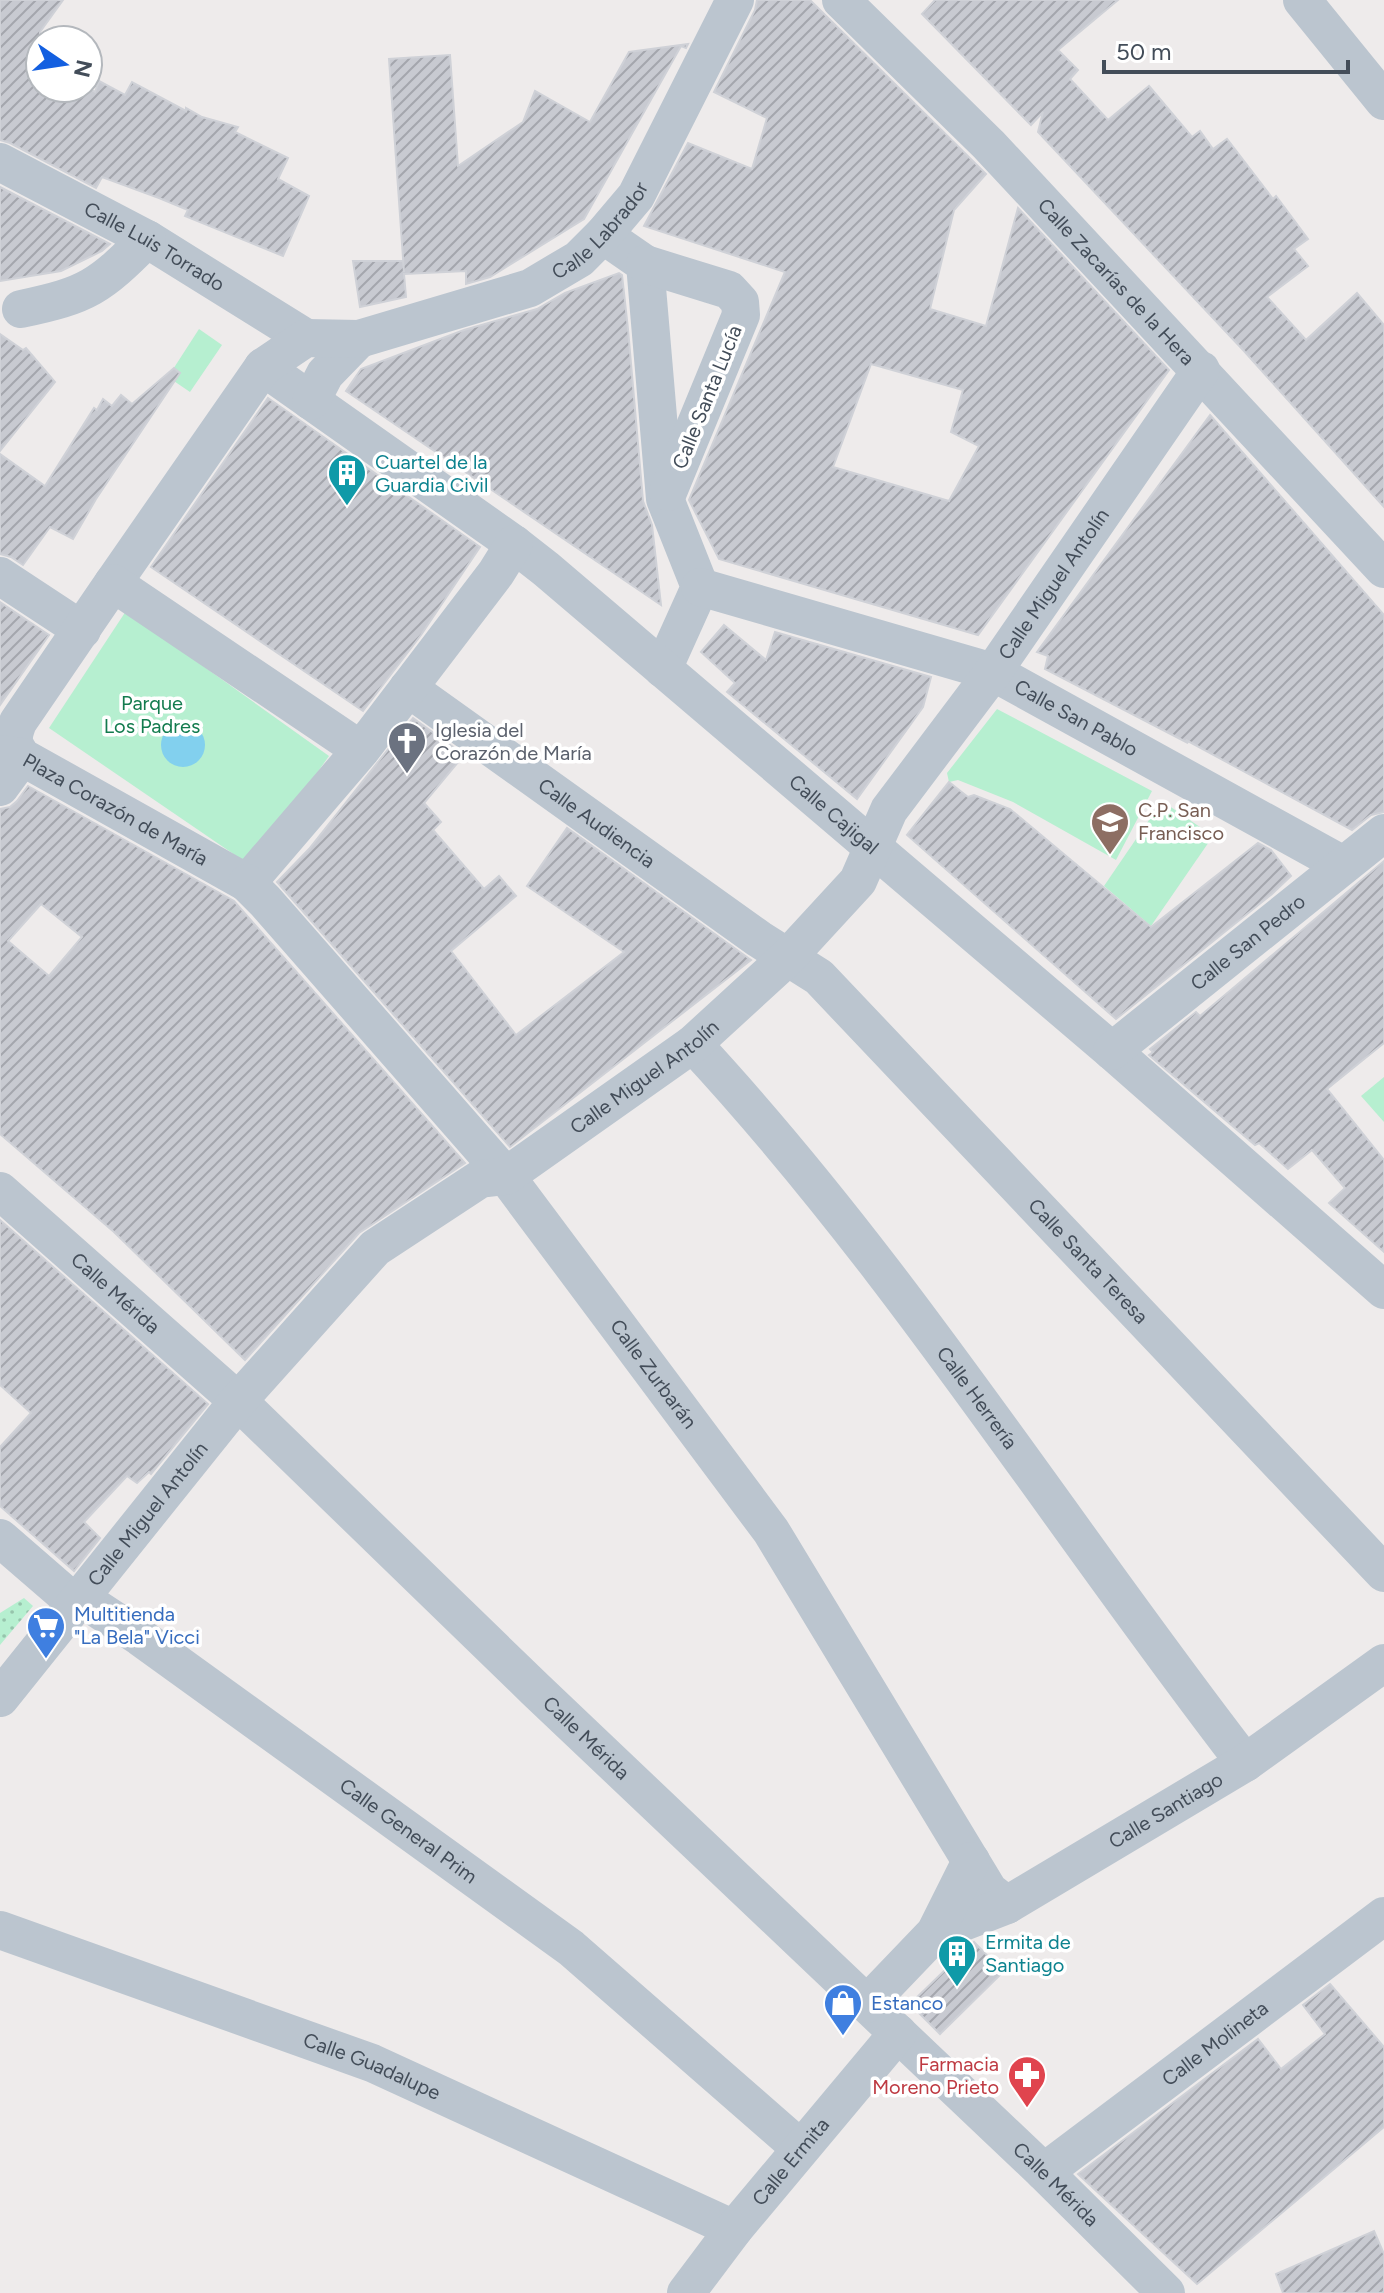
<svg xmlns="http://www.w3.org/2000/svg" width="1384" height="2293" viewBox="0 0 1384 2293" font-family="Figtree,sans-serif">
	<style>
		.park { fill: #b6efd0 }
		.garden { fill: url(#garden-dots) }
		.water { fill: #82d0ee }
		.building { fill: url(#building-hatch); stroke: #cfd1d7; stroke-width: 2; fill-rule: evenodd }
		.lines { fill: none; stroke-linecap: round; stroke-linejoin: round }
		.minor { stroke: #bbc5cf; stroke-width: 38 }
		.labels { text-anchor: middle; stroke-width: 7; stroke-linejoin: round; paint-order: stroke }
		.street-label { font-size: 20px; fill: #434d59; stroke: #fff }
		.culture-label { font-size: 20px; fill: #0d838f; stroke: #fff; text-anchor: start }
		.park-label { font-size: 20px; fill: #137b4e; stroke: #fff }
		.worship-label { font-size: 20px; fill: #5b616d; stroke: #fff; text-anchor: start }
		.education-label { font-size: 20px; fill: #785e54; stroke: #fff; text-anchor: start }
		.shop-label { font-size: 20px; fill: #366cbe; stroke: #fff; text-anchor: start }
		.health-label { font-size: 20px; fill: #be3a42; stroke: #fff; text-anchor: end }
	</style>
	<defs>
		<pattern id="garden-dots" width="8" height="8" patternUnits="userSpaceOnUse" patternTransform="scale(2)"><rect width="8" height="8" fill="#b6efd0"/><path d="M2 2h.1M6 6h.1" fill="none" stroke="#96c4ac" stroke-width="1.8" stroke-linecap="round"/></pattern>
		<pattern id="building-hatch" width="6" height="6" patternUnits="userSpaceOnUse" patternTransform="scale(2)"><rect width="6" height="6" fill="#c8cad1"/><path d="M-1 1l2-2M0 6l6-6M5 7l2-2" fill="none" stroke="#a4a6ad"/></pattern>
	</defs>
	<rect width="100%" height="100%" fill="#eeebeb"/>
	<g class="park">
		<path d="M199 329 222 345 190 392 168 377Z"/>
		<path d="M126 611 329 756 251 866 49 728Z"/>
		<path d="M997 709 1152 791 1116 860 1013 802 958 780 949 782 947 773Z"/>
		<path d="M1162 801 1213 836 1151 926 1104 886Z"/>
		<path d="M1384 1077V1122L1361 1096Z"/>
	</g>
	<path class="garden" d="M24 1598 33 1606 0 1645V1613Z"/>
	<circle class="water" cx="183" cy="745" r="22"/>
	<g class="building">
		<path d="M0 0H63L40 32V88H89L95 92 99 81 125 95 132 82 186 111V108L202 117 238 127 235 132 288 158 278 179 309 196 283 256 185 216 188 210 159 198 102 177 96 188 10 143 0 140Z"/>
		<path d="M757 0H810L986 174 954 210 930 309 986 326 1018 208 1169 370 978 635 719 559 689 500 785 272 644 226 688 143 752 169 767 118 714 92 755 10ZM871 364 963 390 951 432 979 446 949 501 833 467Z"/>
		<path d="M935 0H1118L1058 50 1078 70 1070 79 1108 120 1149 86 1192 137 1200 131 1213 149 1227 139 1273 199 1276 196 1308 239 1294 249 1308 266 1267 297 1306 340 1357 293 1384 325V507L1244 351 1038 132 1043 112 1031 125 922 14Z"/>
		<path d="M688 44 686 48 681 46 584 219 490 277 466 284V271L404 274 406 297 360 307 353 261H403L404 272 389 59 450 55 458 166 523 122 535 91 590 122 629 52Z"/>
		<path d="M0 187 110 244 102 251 61 271 0 281Z"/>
		<path d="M619 273 622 275 628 329 643 501 652 525 661 605 346 391 361 369 464 330 537 309 565 293Z"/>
		<path d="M0 334 23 350 26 348 55 382 0 451Z"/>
		<path d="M174 368 180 373 96 499 73 539 50 527 23 565 11 557 0 554V454L45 486 94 408 97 410 103 399 112 406 121 395 132 404Z"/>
		<path d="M268 398 480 547 421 635 363 711 151 567Z"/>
		<path d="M1210 415 1384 615V812L1371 815 1352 830 1186 740 1188 743 1045 669 1048 656 1037 652Z"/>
		<path d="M0 602 49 635 0 705Z"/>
		<path d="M724 625 766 660 775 632 931 677 923 707 857 799 727 692 735 683 701 652Z"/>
		<path d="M413 718 464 755 424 803 441 822 433 830 484 889 499 876 516 896 451 951 516 1035 624 952 527 886 567 828 751 960 510 1147 277 882 309 849Z"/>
		<path d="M949 782 968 797 974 795 1010 809 1151 927 1258 843 1271 850 1291 876 1272 894 1116 1019 907 835Z"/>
		<path d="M28 786 234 901 465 1163 359 1233 245 1360 114 1232 0 1134V809L10 807 17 801ZM41 904 82 937 49 976 8 941Z"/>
		<path d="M1384 861V1043L1327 1089 1384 1160V1252L1329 1203 1345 1188 1312 1150 1288 1169 1259 1143 1255 1145 1149 1055 1153 1052 1150 1049 1196 1012 1200 1016Z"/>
		<path d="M0 1220 208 1404 151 1474 149 1472 137 1483 127 1476 84 1522 100 1538 74 1571 0 1506V1447L31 1413 0 1385Z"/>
		<path d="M974 1942 1003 1972 940 2034 910 2004Z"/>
		<path d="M1330 1984 1384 2047V2127L1197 2284 1078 2174 1258 2039 1281 2069 1325 2034 1303 2005Z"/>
		<path d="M1374 2231 1384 2254V2293H1283L1276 2274Z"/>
	</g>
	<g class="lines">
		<g class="minor">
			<path id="s1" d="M841 0 989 145 1384 569"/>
			<path d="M1302 0 1384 101"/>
			<path id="s2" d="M0 162 147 239 306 338"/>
			<path d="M603 235 645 264 665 499 700 587 663 669"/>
			<path d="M645 264 729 290 740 302 741 315 668 492"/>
			<path d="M21 309C88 295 99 287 147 239"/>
			<path id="s3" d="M263 367 514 544 546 569 1112 1051 1384 1290"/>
			<path d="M311 401 325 374 359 339"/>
			<path d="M0 576 82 630"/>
			<path id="s4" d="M113 583 263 367 306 338 359 339 530 288 579 259 603 235 636 196 735 0"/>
			<path id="s5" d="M700 587 993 672 1343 865"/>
			<path id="s6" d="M408 688 759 939 819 977 1384 1573"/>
			<path id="s7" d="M361 750 113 583 18 722C12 738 12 743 22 757L247 883 361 750 496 573 514 544"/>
			<path d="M0 754 22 757 0 787"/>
			<path id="s8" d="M247 883 265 901 506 1176 771 1531 989 1891 1007 1905"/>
			<path id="s9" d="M693 1044C899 1266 1060 1524 1245 1763"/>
			<path id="s10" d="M1112 1051 1384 833"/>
			<path id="s11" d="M0 1191 238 1401 536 1690 1044 2172 1166 2293"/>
			<path id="s12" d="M0 1538 75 1603 87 1602 140 1637 571 1948 800 2148"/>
			<path id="s13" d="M0 1698 238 1401 375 1248 480 1179 506 1176 693 1044 788 957 858 881 889 810 993 672 1201 370"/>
			<path id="s14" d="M0 1930 372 2063 734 2229"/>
			<path id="s15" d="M935 1933 1007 1905 1245 1763 1384 1663"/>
			<path d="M867 2004 935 1933 971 1861"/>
			<path id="s16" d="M1044 2172 1384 1916"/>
			<path id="s17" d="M686 2293 734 2229 898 2033"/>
		</g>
	</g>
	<defs>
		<symbol id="building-pin" viewBox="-11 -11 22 30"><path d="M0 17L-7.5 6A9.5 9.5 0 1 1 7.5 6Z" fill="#0f9aa8" stroke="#fff"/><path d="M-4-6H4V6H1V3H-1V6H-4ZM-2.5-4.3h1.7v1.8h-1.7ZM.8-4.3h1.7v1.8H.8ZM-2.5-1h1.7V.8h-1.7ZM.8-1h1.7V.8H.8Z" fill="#fff"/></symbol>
		<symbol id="church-pin" viewBox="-11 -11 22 30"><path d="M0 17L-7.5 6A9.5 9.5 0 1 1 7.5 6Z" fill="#6b7280" stroke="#fff"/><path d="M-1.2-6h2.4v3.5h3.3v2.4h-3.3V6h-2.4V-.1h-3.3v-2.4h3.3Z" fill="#fff"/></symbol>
		<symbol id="school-pin" viewBox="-11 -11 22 30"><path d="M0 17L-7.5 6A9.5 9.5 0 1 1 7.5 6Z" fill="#8d6e63" stroke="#fff"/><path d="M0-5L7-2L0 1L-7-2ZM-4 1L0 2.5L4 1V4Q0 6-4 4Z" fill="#fff"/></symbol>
		<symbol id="supermarket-pin" viewBox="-11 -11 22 30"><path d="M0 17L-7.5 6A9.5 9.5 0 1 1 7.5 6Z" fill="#3f7fe0" stroke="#fff"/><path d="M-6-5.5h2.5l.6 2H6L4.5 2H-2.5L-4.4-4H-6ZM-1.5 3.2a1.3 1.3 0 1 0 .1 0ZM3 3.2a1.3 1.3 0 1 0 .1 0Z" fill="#fff"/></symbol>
		<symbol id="shop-pin" viewBox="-11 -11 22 30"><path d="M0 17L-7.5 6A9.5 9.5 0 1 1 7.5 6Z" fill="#3f7fe0" stroke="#fff"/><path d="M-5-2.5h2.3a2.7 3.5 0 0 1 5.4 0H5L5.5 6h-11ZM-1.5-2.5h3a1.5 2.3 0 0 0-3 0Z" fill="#fff"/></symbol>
		<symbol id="pharmacy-pin" viewBox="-11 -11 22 30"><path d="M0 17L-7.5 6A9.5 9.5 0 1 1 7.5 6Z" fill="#e0444e" stroke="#fff"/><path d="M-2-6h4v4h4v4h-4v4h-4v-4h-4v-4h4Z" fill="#fff"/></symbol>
	</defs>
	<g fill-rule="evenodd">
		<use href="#building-pin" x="325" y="451" width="44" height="60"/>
		<use href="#church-pin" x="385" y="719" width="44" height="60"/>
		<use href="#school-pin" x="1088" y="800" width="44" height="60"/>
		<use href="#supermarket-pin" x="24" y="1604" width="44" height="60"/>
		<use href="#building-pin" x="935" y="1932" width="44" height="60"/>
		<use href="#shop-pin" x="821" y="1981" width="44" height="60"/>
		<use href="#pharmacy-pin" x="1005" y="2053" width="44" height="60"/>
	</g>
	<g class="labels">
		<g class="street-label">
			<text dy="7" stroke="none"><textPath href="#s4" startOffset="638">Calle Labrador</textPath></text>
			<text dy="7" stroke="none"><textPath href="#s2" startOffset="176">Calle Luis Torrado</textPath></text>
			<text dy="7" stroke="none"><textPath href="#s1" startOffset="394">Calle Zacarías de la Hera</textPath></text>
			<text transform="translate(707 397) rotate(-68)" y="7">Calle Santa Lucía</text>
			<text dy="7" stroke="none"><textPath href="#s13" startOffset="1556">Calle Miguel Antolín</textPath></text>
			<text dy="7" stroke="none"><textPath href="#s5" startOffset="400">Calle San Pablo</textPath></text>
			<text dy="7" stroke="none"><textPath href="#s7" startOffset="612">Plaza Corazón de María</textPath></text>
			<text dy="7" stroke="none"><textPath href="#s3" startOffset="726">Calle Cajigal</textPath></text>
			<text dy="7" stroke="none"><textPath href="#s6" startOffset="232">Calle Audiencia</textPath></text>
			<text dy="7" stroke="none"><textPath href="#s10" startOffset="174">Calle San Pedro</textPath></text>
			<text dy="7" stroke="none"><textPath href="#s13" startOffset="908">Calle Miguel Antolín</textPath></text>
			<text dy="7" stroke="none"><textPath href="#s6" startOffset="894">Calle Santa Teresa</textPath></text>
			<text dy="7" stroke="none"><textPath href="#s11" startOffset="154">Calle Mérida</textPath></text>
			<text dy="7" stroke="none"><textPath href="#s8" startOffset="638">Calle Zurbarán</textPath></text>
			<text dy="7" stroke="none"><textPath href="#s9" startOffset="454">Calle Herrería</textPath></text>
			<text dy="7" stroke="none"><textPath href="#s13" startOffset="236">Calle Miguel Antolín</textPath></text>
			<text dy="7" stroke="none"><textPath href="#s11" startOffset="802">Calle Mérida</textPath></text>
			<text dy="7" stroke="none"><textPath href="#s15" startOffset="262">Calle Santiago</textPath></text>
			<text dy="7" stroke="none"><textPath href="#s12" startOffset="506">Calle General Prim</textPath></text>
			<text dy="7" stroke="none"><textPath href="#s16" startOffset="214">Calle Molineta</textPath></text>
			<text dy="7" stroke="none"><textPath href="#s14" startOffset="396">Calle Guadalupe</textPath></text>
			<text dy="7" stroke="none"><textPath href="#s17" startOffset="168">Calle Ermita</textPath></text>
			<text dy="7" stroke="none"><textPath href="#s11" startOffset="1450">Calle Mérida</textPath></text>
		</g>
		<g class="culture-label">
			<text x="375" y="469">Cuartel de la<tspan x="375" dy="23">Guardia Civil</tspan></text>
			<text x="985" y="1949">Ermita de<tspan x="985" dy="23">Santiago</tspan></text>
		</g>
		<g class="park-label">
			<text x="152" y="710">Parque<tspan x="152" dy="23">Los Padres</tspan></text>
		</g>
		<g class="worship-label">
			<text x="435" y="737">Iglesia del<tspan x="435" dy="23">Corazón de María</tspan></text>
		</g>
		<g class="education-label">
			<text x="1138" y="817">C.P. San<tspan x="1138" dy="23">Francisco</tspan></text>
		</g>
		<g class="shop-label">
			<text x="74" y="1621">Multitienda<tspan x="74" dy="23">"La Bela" Vicci</tspan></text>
			<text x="871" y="2010">Estanco</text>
		</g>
		<g class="health-label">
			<text x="999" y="2071">Farmacia<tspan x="999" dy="23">Moreno Prieto</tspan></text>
		</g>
	</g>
	<g transform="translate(64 64) rotate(103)"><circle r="38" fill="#ffffff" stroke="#b4b8bd" stroke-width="2"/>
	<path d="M0-6L14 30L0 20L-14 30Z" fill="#135fe0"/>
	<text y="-12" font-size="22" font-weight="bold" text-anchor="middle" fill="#434d59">N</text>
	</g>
	<path d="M1104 60v12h244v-12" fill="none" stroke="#434d59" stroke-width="4"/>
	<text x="1116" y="60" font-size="24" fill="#434d59" stroke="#ffffff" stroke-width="6" paint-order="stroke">50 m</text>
</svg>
